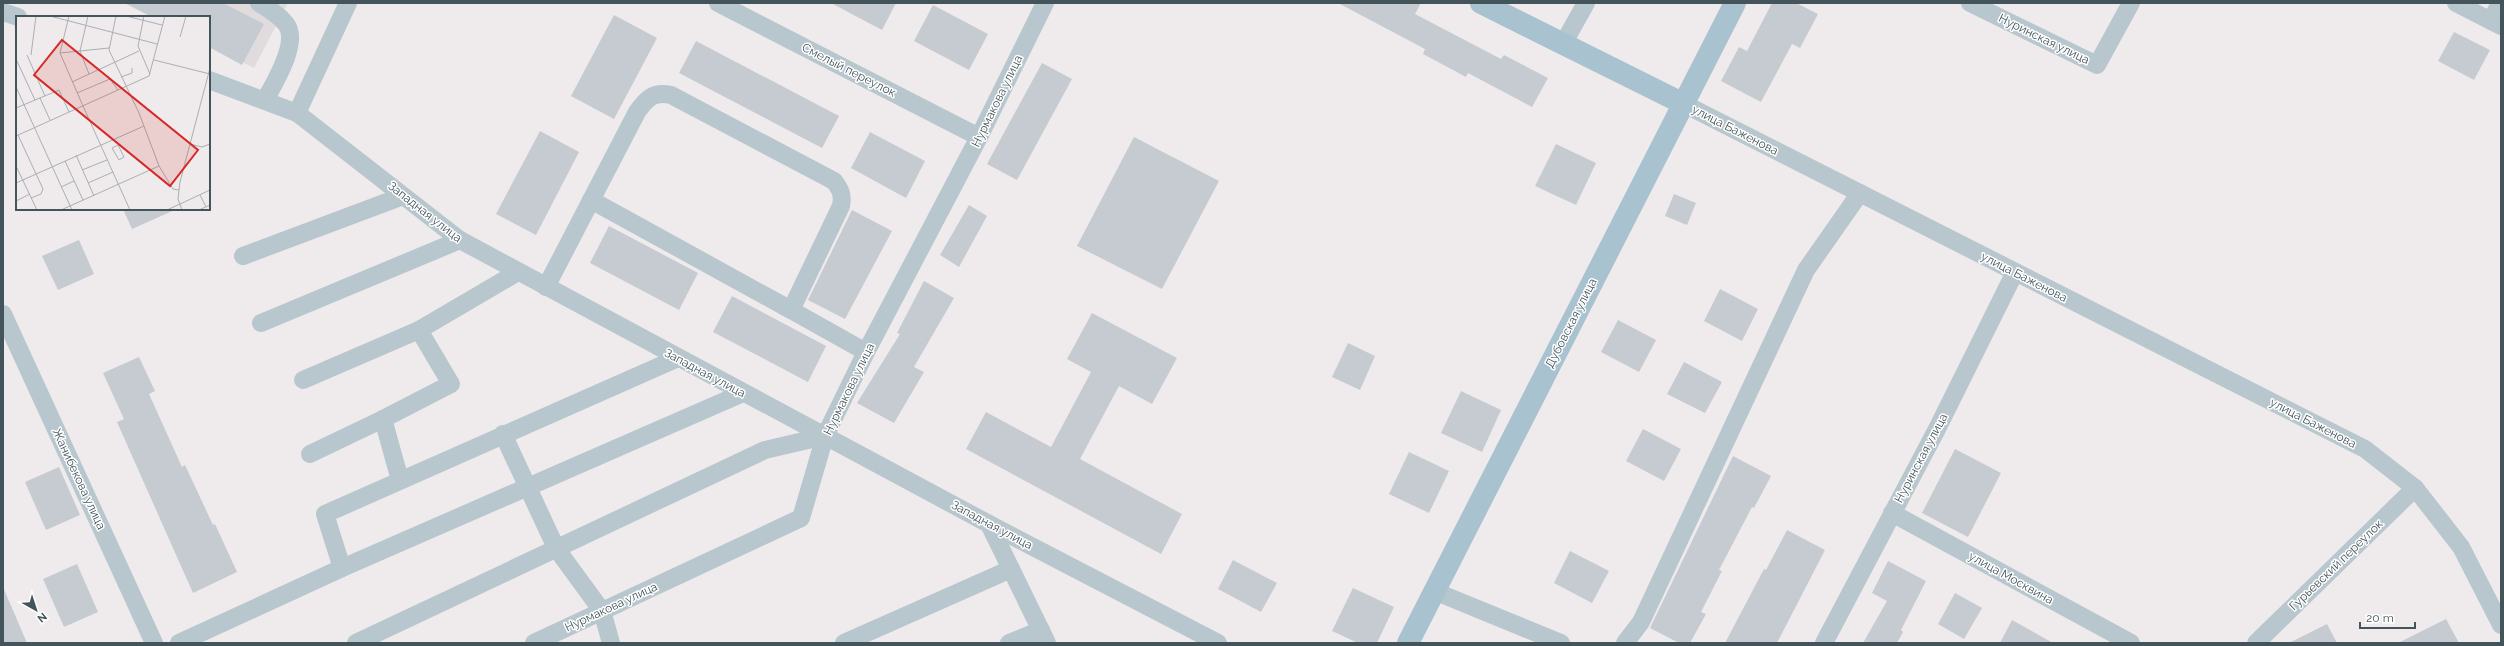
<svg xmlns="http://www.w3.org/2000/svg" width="2504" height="646" viewBox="0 0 2504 646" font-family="Raleway,sans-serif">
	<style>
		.education { fill: #e0dcde }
		.building { fill: #c5cbd0 }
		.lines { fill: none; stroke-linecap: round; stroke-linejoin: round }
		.minor { stroke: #b8c7cd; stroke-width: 18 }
		.major { stroke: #a8c2cf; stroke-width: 22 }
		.labels { text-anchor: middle; stroke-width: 3; stroke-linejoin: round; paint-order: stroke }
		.street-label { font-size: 12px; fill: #43545b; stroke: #fff }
		.inset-road { fill: none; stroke: #aaafb2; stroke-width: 1 }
		.view { fill: #d62828; fill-opacity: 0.15; stroke: #d62828; stroke-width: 2 }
		.inset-edge { fill: none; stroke: #43545b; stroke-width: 2 }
	</style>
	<rect width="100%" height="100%" fill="#efebec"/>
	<path class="education" d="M124 3H288L254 68 209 45V17H152Z"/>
	<g class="building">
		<path d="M125 3H223L264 24 242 65 209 47V17H152Z"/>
		<path d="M831 3H896L882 30Z"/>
		<path d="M1338 3H1421L1415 14 1501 59 1504 55 1548 78 1532 107 1468 73 1466 77 1423 54 1425 49Z"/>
		<path d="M1772 3H1796L1818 14 1800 48 1792 44 1761 102 1721 81 1739 47 1747 51Z"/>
		<path d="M933 5 988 34 969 70 914 41Z"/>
		<path d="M614 15 657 38 614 119 571 96Z"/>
		<path d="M2454 32 2490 50 2474 80 2438 61Z"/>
		<path d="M696 41 839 116 822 148 679 73Z"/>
		<path d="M1042 63 1072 79 1017 180 987 164Z"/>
		<path d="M540 131 579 152 536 235 496 214Z"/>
		<path d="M870 132 925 161 906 198 851 168Z"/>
		<path d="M1134 137 1219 181 1162 289 1077 246Z"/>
		<path d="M1556 144 1596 163 1576 205 1535 186Z"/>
		<path d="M1674 194 1696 203 1687 225 1665 216Z"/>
		<path d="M969 205 987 216 959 267 940 255Z"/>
		<path d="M123 209H177L132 229Z"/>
		<path d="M852 210 892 231 845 319 808 300Z"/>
		<path d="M609 226 698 273 679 310 590 263Z"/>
		<path d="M79 240 94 274 58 290 42 256Z"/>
		<path d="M924 281 954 298 914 367 924 372 894 423 857 403 900 334 897 333Z"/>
		<path d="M1720 289 1758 309 1742 341 1704 321Z"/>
		<path d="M732 296 826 346 808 382 713 332Z"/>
		<path d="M1092 313 1177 358 1152 404 1119 386 1080 459 1182 514 1161 554 966 449 986 412 1051 447 1091 372 1067 359Z"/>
		<path d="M1618 320 1656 340 1639 372 1601 352Z"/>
		<path d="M1348 343 1375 356 1360 390 1332 377Z"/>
		<path d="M139 357 155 391 149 394 182 467 185 465 213 525 215 524 237 572 193 593 117 422 124 419 103 373Z"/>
		<path d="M1684 362 1722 382 1705 413 1667 394Z"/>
		<path d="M1461 391 1501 410 1482 452 1441 433Z"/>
		<path d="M1643 429 1681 449 1664 481 1626 461Z"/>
		<path d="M1955 449 2001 473 1968 537 1922 513Z"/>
		<path d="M1409 452 1449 471 1429 513 1389 494Z"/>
		<path d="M1733 456 1771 476 1754 508 1752 507 1719 570 1722 571 1701 612 1706 614 1690 643H1679L1650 628Z"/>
		<path d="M59 467 80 515 46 530 25 482Z"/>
		<path d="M1787 530 1825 550 1777 643H1725L1764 569 1766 570Z"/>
		<path d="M1570 551 1609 571 1592 603 1554 583Z"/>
		<path d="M1233 560 1277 583 1261 612 1218 589Z"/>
		<path d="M1888 561 1926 581 1901 630 1903 632 1897 643H1863L1887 601 1872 593Z"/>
		<path d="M77 564 98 612 64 627 43 579Z"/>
		<path d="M3 587 27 643H3Z"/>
		<path d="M1353 588 1394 607 1377 643H1358L1332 631Z"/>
		<path d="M1955 593 1982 608 1964 639 1938 624Z"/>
		<path d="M2446 619 2459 643H2398Z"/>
		<path d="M2012 620 2053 643H2000Z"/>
		<path d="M2327 624 2337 643H2289Z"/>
	</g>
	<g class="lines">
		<g class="minor">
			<path d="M259 3C269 9 279 15 286 24 300 42 274 84 265 100"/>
			<path d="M718 3 979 137"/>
			<path d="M1970 3 2097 65 2131 3"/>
			<path d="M2456 3 2501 26"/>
			<path d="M3 12 18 17"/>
			<path d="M2491 21 2500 3"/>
			<path d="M1563 44 1586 3"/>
			<path d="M209 80 297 113 460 240 989 524 1218 643"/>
			<path d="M1684 104 2365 449 2415 488 2461 547 2501 625"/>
			<path d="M297 113 348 3"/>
			<path d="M591 200 791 310"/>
			<path d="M243 256 403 196"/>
			<path d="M546 287 637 112C647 98 654 91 671 95L834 181C841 190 843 195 841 206L791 310 866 352"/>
			<path d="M3 314 154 643"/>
			<path d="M261 323 460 240"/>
			<path d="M419 330 518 272"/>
			<path d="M303 380 419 330 451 384 383 419 400 480"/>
			<path d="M503 434 556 548 602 611 611 643"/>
			<path d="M310 454 383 419"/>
			<path d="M1892 513 2131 643"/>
			<path d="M989 524 1047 643"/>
			<path d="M342 568 743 393"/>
			<path d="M1434 591 1561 643"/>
			<path d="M179 643 342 568 325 514 678 358"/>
			<path d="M356 643 765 450 825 436"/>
			<path d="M534 643 801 518 825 436 866 352 979 137 1045 3"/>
			<path d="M844 643 1011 569"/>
			<path d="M1009 643 1041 630"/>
			<path d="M1625 643 1641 622 1806 270 1860 193"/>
			<path d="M1824 643 1937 429 2015 272"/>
			<path d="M2256 643 2415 488"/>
		</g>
		<g class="major">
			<path d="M1481 3 1684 104"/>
			<path d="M1408 643 1735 3"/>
		</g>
	</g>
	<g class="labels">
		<g class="street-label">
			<text transform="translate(2044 39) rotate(26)" y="4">Нуринская улица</text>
			<text transform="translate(849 70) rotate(27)" y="4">Смелый переулок</text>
			<text transform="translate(997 101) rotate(-64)" y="4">Нурмакова улица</text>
			<text transform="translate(1735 130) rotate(27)" y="4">улица Баженова</text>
			<text transform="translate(425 212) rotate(38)" y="4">Западная улица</text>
			<text transform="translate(2024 277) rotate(27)" y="4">улица Баженова</text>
			<text transform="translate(1571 323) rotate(-63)" y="4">Дубовская улица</text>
			<text transform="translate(705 373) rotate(28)" y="4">Западная улица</text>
			<text transform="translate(849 389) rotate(-64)" y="4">Нурмакова улица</text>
			<text transform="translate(2313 423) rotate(27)" y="4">улица Баженова</text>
			<text transform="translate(1921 458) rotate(-62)" y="4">Нуринская улица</text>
			<text transform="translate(79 479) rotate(65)" y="4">Жанибекова улица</text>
			<text transform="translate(992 525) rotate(28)" y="4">Западная улица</text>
			<text transform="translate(2336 565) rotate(-44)" y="4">Гурьевский переулок</text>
			<text transform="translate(2011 578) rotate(29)" y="4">улица Москвина</text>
			<text transform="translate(611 607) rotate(-25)" y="4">Нурмакова улица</text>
		</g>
	</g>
	<g transform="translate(16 16)">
		<rect width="194" height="194" fill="#efebec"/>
		<path class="inset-road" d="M34 0 141 28M53 0 44 37 67 90M72 0 64 35 73 58M100 0 93 34 123 97 143 150 157 173 163 174M110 0 146 9M128 0 122 30 134 58M164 21 170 0M44 37 93 32M11 39 29 80M15 39 20 0M0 43 19 84M138 44 194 58M105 61 116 57V52M56 66 123 35M0 71 56 194M61 77 94 63 102 74M24 82 34 104M67 90 114 194M0 92 43 74 53 96M2 119 27 173 25 178 15 182M0 120 133 60 149 0M174 128 186 131 194 128M102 129 108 141 103 144 96 132ZM60 139 78 180M49 145 67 184M0 150 21 194M66 154 91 144M0 167 128 110M72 167 97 156M45 171 58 165M184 179 190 191M0 185 14 178M45 194 143 150M151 194 194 174M166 194 162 183 164 166 194 52M183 194 194 189"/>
		<path class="view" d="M46 24 182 134 154 170 18 59Z"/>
		<rect width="194" height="194" class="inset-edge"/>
	</g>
	<rect width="2504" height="646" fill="none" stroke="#43545b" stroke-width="8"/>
	<g transform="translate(36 610) rotate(141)" stroke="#ffffff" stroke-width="3" paint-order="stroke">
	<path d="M0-3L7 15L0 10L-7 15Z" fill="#43545b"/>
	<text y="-6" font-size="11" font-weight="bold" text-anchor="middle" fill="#43545b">N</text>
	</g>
	<path d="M2360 622v6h55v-6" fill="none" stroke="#43545b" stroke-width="2"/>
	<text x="2366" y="622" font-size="12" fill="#43545b" stroke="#ffffff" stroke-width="3" paint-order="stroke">20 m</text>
</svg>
